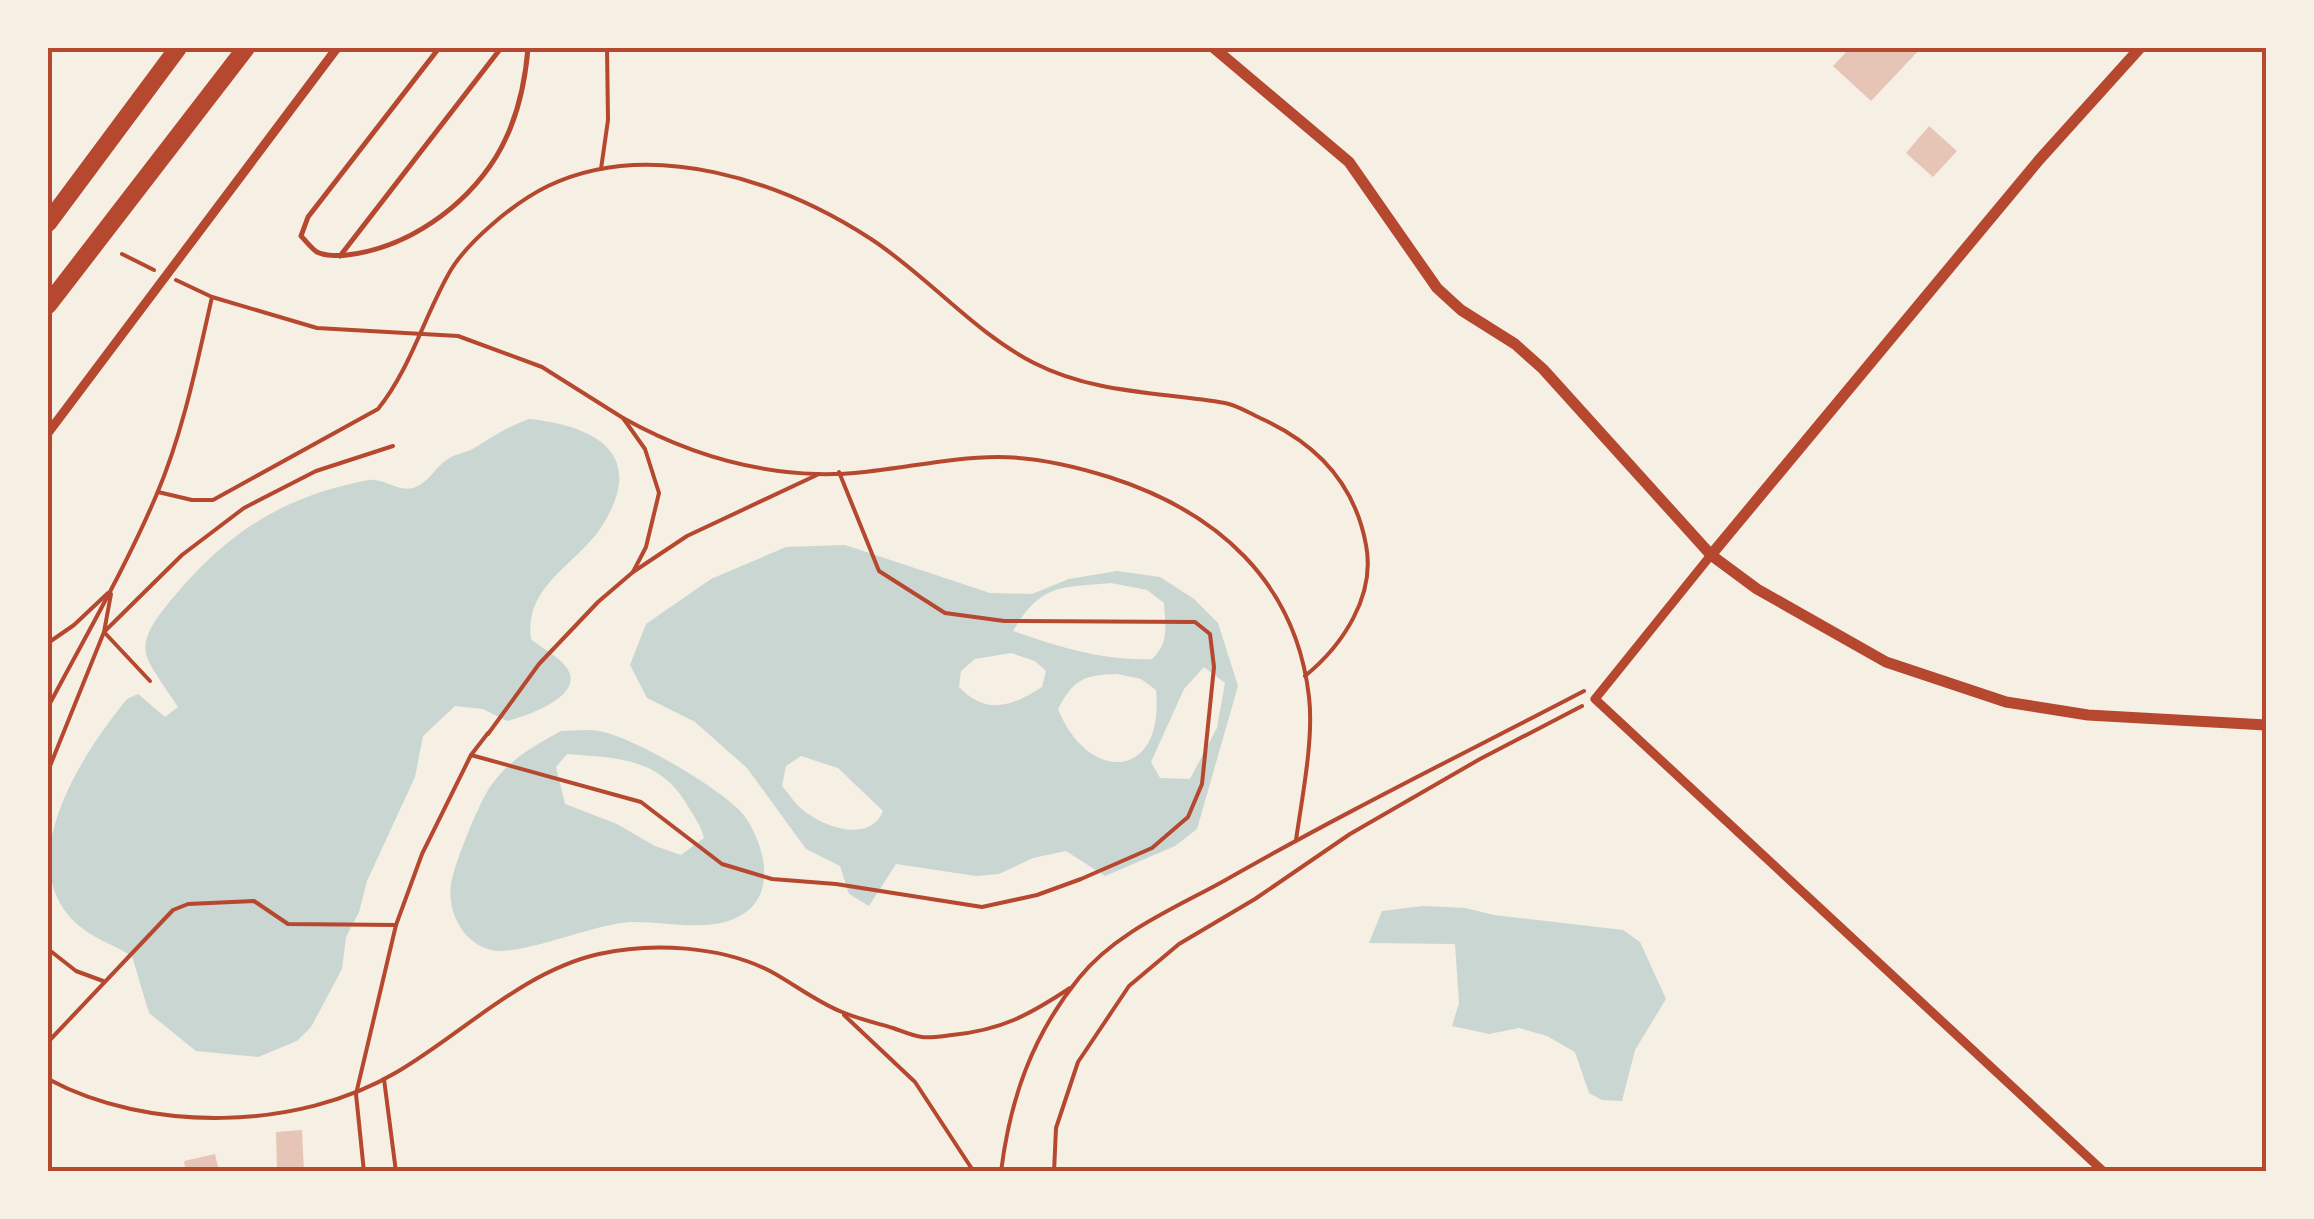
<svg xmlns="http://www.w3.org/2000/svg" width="2314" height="1219" viewBox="0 0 2314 1219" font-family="Quicksand,sans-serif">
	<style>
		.water { fill: #c9d6d2; fill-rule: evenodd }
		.building { fill: #e6c5b7 }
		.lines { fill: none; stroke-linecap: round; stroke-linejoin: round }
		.path { stroke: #b5482f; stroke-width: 4 }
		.service { stroke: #b5482f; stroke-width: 5 }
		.minor { stroke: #b5482f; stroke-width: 9 }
		.tertiary { stroke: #b5482f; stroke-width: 11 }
		.motorway { stroke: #b5482f; stroke-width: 18 }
		.neatline { fill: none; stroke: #b5482f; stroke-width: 4 }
	</style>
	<rect width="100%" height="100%" fill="#f6efe4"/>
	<g class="water">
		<path d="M529 419C595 426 648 453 602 526 577 565 524 585 531 639 541 648 562 658 568 670 584 697 524 717 507 721L483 709 455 706 423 736 415 777 367 881 359 912 346 937 342 969 311 1027 297 1041 258 1057 196 1051 149 1013 132 956C106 940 82 936 63 908 21 845 87 748 127 699L138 694 165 717 178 707C170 694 149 667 146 654 142 634 160 614 171 600 227 533 282 496 369 480 384 478 397 492 413 488 429 483 435 467 448 459 456 453 468 453 476 447 496 435 507 427 529 419Z"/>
		<path d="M845 545 990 593 1032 594 1069 579 1117 571 1160 577 1194 599 1218 623 1238 686 1197 829 1175 846 1105 876 1066 851 1033 858 999 874 976 876 896 864 869 906 849 894 840 866 806 849 747 768 695 722 647 698 630 665 646 624 711 579 786 547ZM1111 583 1147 590 1164 603C1165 626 1170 642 1152 659 1103 661 1059 647 1013 631 1042 583 1059 588 1111 583ZM1011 653 1035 661 1046 671 1042 687C1012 706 987 716 959 687L961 671 975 659ZM1204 667 1225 683 1217 728 1190 779 1160 778 1151 762 1184 689ZM1117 674 1141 679 1156 690C1165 781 1088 784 1058 709 1074 679 1083 675 1117 674ZM801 756 838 768 883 811C870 843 826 828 804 811 796 805 789 794 782 786L786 766Z"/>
		<path d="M561 731C573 731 587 729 599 731 633 737 712 784 737 808 751 820 764 851 764 869 765 887 760 903 743 914 713 934 665 921 631 922 596 923 519 957 491 950 463 943 447 912 451 885 453 866 479 803 490 787 508 760 534 746 561 731ZM567 754C616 758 658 757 686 803 693 815 701 825 704 838L681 855 655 846 617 824 565 804 556 767Z"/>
		<path d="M1423 906 1465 908 1494 915 1623 930 1640 942 1666 999 1635 1050 1622 1101 1602 1100 1589 1093 1575 1052 1547 1036 1519 1028 1489 1034 1452 1026 1459 1003 1455 944 1369 943 1382 911Z"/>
	</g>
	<g class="building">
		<path d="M1850 48H1921L1871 101 1833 66Z"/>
		<path d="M1929 126 1957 151 1933 177 1906 153Z"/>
		<path d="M302 1130 304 1172H277L276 1132Z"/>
		<path d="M215 1154 219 1172H186L184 1161Z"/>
	</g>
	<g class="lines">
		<g class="path">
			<path d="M601 169 608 120 607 48"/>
			<path d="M122 254 154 270"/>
			<path d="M176 280 212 297 317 328 458 336 542 367 623 418 645 449 659 493 646 547 633 572 598 602 539 664 488 734"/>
			<path d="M623 418C684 452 747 472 817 474 877 476 938 457 998 457 1035 457 1074 466 1109 477 1216 511 1296 581 1309 697 1314 738 1302 798 1296 840"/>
			<path d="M158 492 192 500H213L378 409C410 369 423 320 448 275 465 243 515 202 548 186 651 137 782 181 871 239 929 277 972 331 1034 363 1095 394 1160 392 1225 403 1237 405 1249 413 1260 418 1316 443 1355 484 1366 545 1376 596 1342 646 1305 676"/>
			<path d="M633 572 687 536 819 474"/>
			<path d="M111 594 104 632 150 681"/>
			<path d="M48 643 74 625 108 593"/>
			<path d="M48 707C85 637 125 569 156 496 183 433 197 363 212 297"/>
			<path d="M471 755 641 802 722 864 772 879 836 884 982 907 1037 895 1081 879 1152 848 1188 817 1202 784 1214 667 1210 634 1195 622 1004 621 945 613 879 571 839 472"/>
			<path d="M48 771 104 632 182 555 244 508 316 471 393 446"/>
			<path d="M48 949 76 971 103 981"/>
			<path d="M844 1015 915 1082 974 1172"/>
			<path d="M48 1042 173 910 188 904 254 901 288 924 396 925"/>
			<path d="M48 1079C148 1133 298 1131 397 1072 462 1034 523 971 599 954 652 942 721 946 770 971 794 984 817 1002 842 1012 859 1019 876 1023 893 1028 902 1031 912 1036 922 1037 931 1038 943 1036 952 1035 1002 1030 1029 1015 1070 988"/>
			<path d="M384 1079 396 1172"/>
			<path d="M364 1172 356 1094 396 925 422 854 471 755 488 733"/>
			<path d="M1001 1172C1010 1099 1032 1036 1079 978 1115 933 1173 909 1222 882 1341 814 1463 754 1584 691"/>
			<path d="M1054 1172 1056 1128 1078 1062 1129 986 1179 944 1255 899 1350 834 1480 759 1582 706"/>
		</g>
		<g class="service">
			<path d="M439 48 308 217 301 236C306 241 312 249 317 252 325 256 339 256 347 255 407 248 464 208 496 157 516 124 525 85 528 48"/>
			<path d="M340 256 501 48"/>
		</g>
		<g class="minor">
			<path d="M48 433 337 48"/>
			<path d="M1711 555 1595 699 2104 1172"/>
		</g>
		<g class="tertiary">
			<path d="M1214 48 1349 162 1437 288 1461 310 1515 344 1543 369 1711 555 1757 589 1886 662 2006 702 2088 715 2266 725"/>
			<path d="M1711 555 2039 160 2140 48"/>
		</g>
		<g class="motorway">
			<path d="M48 223 178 48"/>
			<path d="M48 305 246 48"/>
		</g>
	</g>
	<rect width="2314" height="1219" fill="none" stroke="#f6efe4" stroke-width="100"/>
	<rect x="50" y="50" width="2214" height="1119" class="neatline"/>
</svg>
